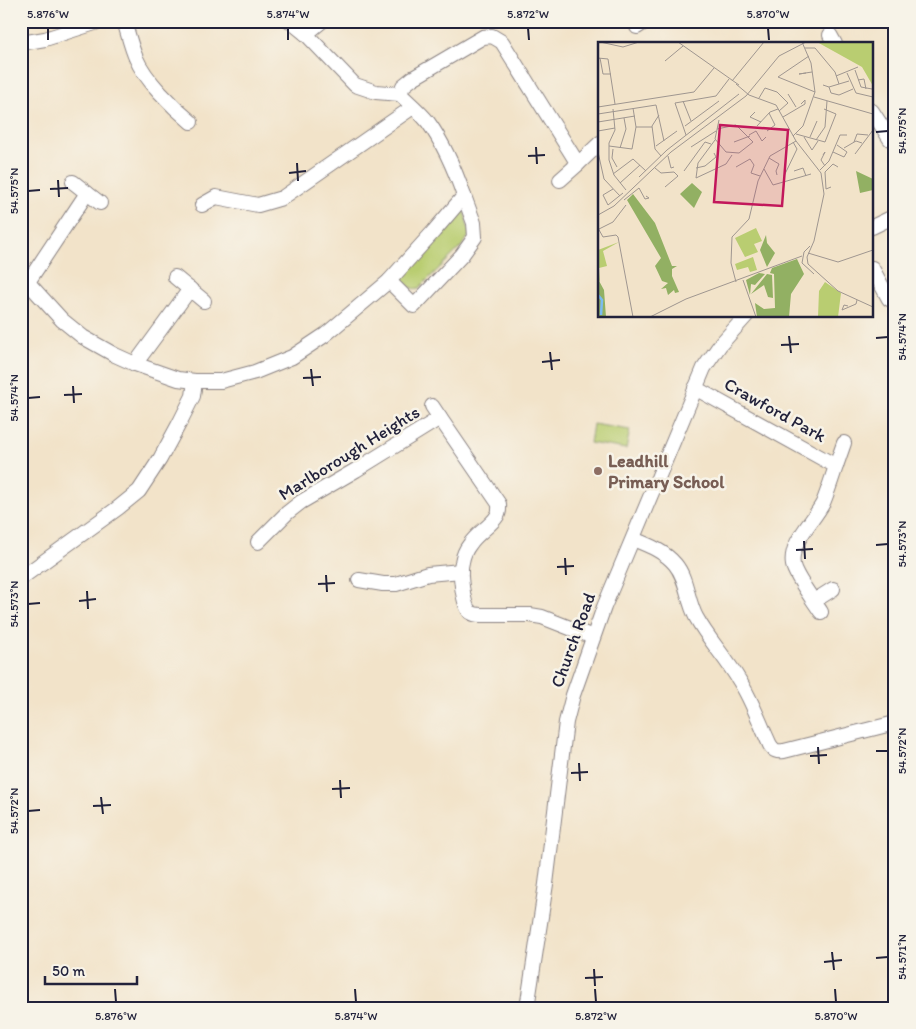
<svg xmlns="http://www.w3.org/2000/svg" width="916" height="1029" viewBox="0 0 916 1029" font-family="Itim,sans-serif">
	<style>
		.green { fill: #b9cd71; stroke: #6e7856 }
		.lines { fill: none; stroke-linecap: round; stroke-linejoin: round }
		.street-casing { stroke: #8a8282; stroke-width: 16 }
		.street { stroke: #fff; stroke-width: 14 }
		.ticks { fill: none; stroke: #22223b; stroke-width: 2 }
		.education-dot { fill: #8d6e63; stroke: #f7f3e8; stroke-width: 2 }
		.labels { text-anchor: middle; stroke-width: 5; stroke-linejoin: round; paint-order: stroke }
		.street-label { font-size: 18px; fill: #22223b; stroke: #f7f3e8 }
		.education-label { font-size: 18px; font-weight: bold; fill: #785e54; stroke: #f7f3e8; text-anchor: start }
		.inset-river { fill: none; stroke: #7bbbf0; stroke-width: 2.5 }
		.inset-road { fill: none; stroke: #9f9690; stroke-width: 1 }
		.view { fill: #c2185b; fill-opacity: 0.15; stroke: #c2185b; stroke-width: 2.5 }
		.inset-edge { fill: none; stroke: #22223b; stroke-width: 2.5 }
		.neatline { fill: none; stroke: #22223b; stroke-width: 2 }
		.ticks-label { font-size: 12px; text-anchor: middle; fill: #22223b }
	</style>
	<rect width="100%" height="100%" fill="#f7f3e8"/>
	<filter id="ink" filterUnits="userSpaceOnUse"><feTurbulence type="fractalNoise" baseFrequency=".02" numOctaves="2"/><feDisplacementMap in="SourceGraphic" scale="10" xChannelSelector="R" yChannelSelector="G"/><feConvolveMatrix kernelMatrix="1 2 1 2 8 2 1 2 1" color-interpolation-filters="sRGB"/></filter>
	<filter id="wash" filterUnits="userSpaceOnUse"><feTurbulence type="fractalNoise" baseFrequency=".0096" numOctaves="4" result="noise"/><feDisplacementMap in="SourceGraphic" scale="20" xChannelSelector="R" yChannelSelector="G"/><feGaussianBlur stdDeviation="1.12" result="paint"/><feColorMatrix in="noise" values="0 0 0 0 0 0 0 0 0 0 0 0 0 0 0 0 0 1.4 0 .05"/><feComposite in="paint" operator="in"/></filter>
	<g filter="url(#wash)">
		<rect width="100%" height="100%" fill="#f2e3c9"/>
		<g class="green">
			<path d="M460 208 464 210 470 235 461 247 419 288C412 290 408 287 403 281V273Z"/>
			<path d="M593 424 630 430 626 449 590 443Z"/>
		</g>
	</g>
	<g filter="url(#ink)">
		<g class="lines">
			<defs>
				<g id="street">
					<path d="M124 21C128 33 131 47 136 58 145 80 173 107 191 122"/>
					<path d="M290 21 306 34 355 85 376 92 400 94"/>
					<path d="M637 27 646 21"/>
					<path d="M306 34 322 21"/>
					<path d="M830 35 835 44"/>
					<path d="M21 43 45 39 101 21"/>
					<path d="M400 94 403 86 413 78 483 37 492 36 502 42 578 164 600 143"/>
					<path d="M872 111 890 139"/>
					<path d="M560 180 578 164"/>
					<path d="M87 193 100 203"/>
					<path d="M202 205 216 197 258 205 282 198 413 107"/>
					<path d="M872 227 895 216"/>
					<path d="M872 268 889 299"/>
					<path d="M21 275 62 320 83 337 115 355 135 364 178 379 195 381H221L255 372 292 357 325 335 389 281 434 231 464 196C455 170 444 144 428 122 420 112 409 103 400 94"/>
					<path d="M175 277 204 301"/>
					<path d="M389 281 414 306 462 255 475 237 474 223 464 196"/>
					<path d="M28 282 87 193 73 182"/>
					<path d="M135 364 190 289"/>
					<path d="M695 388 836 466C832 478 828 491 823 503 813 522 789 543 793 565 795 576 814 601 821 612"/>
					<path d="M432 406 440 418"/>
					<path d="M836 466 844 443"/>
					<path d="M633 539C648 545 664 551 675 564 687 578 687 600 696 617 708 639 726 658 739 680 752 700 760 724 770 745 774 751 777 752 784 751L895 723"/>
					<path d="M258 542 287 513 301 502 356 470 440 418 499 504C499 508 500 512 497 516 491 526 477 533 470 544 466 549 463 556 462 562 459 572 463 605 470 612 473 614 477 615 481 615H530L542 617 593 637"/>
					<path d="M21 578 118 508 139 491 160 459 180 422 193 396 195 381"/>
					<path d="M359 580 383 584H396L428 574 461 571"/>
					<path d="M814 601 833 589"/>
					<path d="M527 1008 546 884 566 722 573 695 604 607 704 368 720 345 746 316"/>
				</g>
			</defs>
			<use href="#street" class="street-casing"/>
			<use href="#street" class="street"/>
		</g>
	</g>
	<path class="ticks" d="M48 28V40M288 28V40M528 28 529 40M768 28 769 40M876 132 888 131M536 147 537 164M528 156 545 155M297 163 298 181M289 173 306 171M58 180 59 197M50 189 68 188M28 191 40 190M789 336 791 353M876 338 888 337M781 345 799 344M550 352 552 370M542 362 560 360M311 369 313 386M303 378 321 377M73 386 74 403M64 395 82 394M28 398 40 397M804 541 805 559M876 545 888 544M796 550 813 549M565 558 566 575M557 567 574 566M326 575 327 592M318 584 335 583M87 591 88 609M79 601 96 599M28 604 40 603M818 747 819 764M876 751H888M810 756 827 755M579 763 580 781M571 773 588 772M340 780 341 798M332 789 350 788M101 797 103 814M93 806 111 805M28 811 40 810M832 952 834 970M876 958 888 957M824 962 842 960M594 969 595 986M585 978 603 977M115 989 116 1002M355 989 356 1002M595 989 596 1002M835 989 836 1002"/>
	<circle class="education-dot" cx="598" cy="471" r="5"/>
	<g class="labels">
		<g class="street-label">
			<text transform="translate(775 410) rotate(29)" y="6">Crawford Park</text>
			<text transform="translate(349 453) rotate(-32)" y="6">Marlborough Heights</text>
			<text transform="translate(573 640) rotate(-70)" y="6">Church Road</text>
		</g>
		<g class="education-label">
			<text x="608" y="467">Leadhill<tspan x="608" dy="21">Primary School</tspan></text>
		</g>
	</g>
	<g transform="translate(598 42)">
		<rect width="275" height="275" fill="#f2e3c9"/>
		<path d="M219 0H275V44L264 25ZM158 186 164 199 156 202 160 210 147 215 137 196ZM21 200 5 209 9 224 1 226 2 240 0 237V208ZM155 215 159 228 152 230 150 225 139 228 137 222ZM227 240 243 251 240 275H220L221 249Z" fill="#b9cd71"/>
		<path d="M258 129 275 137V148L262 151ZM94 141 104 150 96 166 82 152ZM35 152 57 181 74 224H79L74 227V234L81 250 77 251 76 248 70 253 68 246 63 247 70 241 64 239 57 224 63 216 29 158ZM168 193 169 201 177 211 169 225 162 208ZM199 217 206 232 193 252 191 275H159L157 261 166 267 177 266 176 232 172 231 174 226ZM161 231 167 232 157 243 153 242 152 253 148 238ZM169 232 174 233 175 256 170 255 166 243 153 252ZM0 237 6 248 8 275H0Z" fill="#92b063"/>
		<path class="inset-river" d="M0 253 4 258 3 273"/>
		<path class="inset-road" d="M2 0 25 5 41 0M80 0 141 43M207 6H217L237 30 241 42M211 14 180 35 217 50M0 16 10 17 17 62M2 16 5 32H13M67 19 85 4M257 28 263 45 274 47M208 31 201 32 214 30M249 31 258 51 275 55M238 34 260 25M260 38 266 37 268 47M134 39 166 0M138 42 151 53 178 63 198 99 223 131 226 152 216 199 209 215 210 222 240 249 275 265M225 43 231 45 251 39M231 45 233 51 241 53 255 47M190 52 198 65M216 55 275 72M161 56 167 46 179 50 190 61 181 69M85 59 93 79M0 65 96 50 116 26M15 67 17 88 11 101V118L16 133 28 148M157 70 152 75 163 80M0 72 58 63 66 99M61 73 54 84 57 107 63 114M185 75 207 62V58L203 62M0 80 37 74M87 84 121 59M159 84 172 70 180 67M38 85H54M119 87 138 83 155 100 141 111 128 110 117 97 121 78M0 89 17 86M169 89 177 83 171 71M198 92 227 100 238 72 226 67M88 93 77 61 118 54 131 37M151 93 158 89 164 99 168 95M195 94 205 84 217 50 213 21 204 0M206 95 214 108 220 99M212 95 219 79M117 98 100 121 98 136 128 122 134 113M218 98 227 85 229 59M136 100 152 94M256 100 259 92 270 93M11 104 34 107 38 85 35 66M58 104 79 89M93 105 118 89M22 106 28 87 26 76M246 106 258 99 264 101M15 107 14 116 19 125M0 110 6 137 22 154M235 110 246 115 249 110 239 103M257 112 275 88M225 113 227 110 223 118 227 124M70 114 73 126 76 125M171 116 181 122 178 129 179 133M138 125 152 117 156 123 153 131 162 134M57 126 63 131 76 130 80 134 67 145M98 126 107 124 118 115 116 111M166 127 175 143 213 132M222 128 231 119 242 93H249M86 129 107 100 113 102M196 129 205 126 208 134M15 132 35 117 48 129M186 134 199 107 195 100M41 135 69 108 141 52M22 141 42 123M233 145 228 147 227 130 235 122 240 125M15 147 5 153 10 163 25 151M26 158 41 146 47 157 51 156 48 154M0 173 16 164 73 110 148 54 181 14 208 0M0 186 5 195 18 193 20 195 35 275M1 187 15 180 28 163M212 204 206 210 204 221 216 232M210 211 240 220 275 208M145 238 158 275M138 240 133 221 134 195 151 177 160 139 172 114 198 99M250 264 246 263 244 268 258 262 259 258M52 275 88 257 204 214"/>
		<path class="view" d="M122 83 190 88 184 164 116 160Z"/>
		<rect width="275" height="275" class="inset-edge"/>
	</g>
	<rect width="916" height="1029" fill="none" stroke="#f7f3e8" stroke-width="55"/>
	<path d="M45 976v8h92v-8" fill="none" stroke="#22223b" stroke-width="2.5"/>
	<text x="52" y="976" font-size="15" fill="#22223b" stroke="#f7f3e8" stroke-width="4" paint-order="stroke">50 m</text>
	<rect x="28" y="28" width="860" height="974" class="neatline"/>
	<g class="ticks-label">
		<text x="48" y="18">5.876°W</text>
		<text x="288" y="18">5.874°W</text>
		<text x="528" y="18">5.872°W</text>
		<text x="768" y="18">5.870°W</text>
		<text transform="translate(902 131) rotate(-90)" y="4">54.575°N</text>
		<text transform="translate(14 191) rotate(-90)" y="4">54.575°N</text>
		<text transform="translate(902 337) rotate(-90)" y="4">54.574°N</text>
		<text transform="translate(14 398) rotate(-90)" y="4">54.574°N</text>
		<text transform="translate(902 544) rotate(-90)" y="4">54.573°N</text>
		<text transform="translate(14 604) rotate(-90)" y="4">54.573°N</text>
		<text transform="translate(902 751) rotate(-90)" y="4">54.572°N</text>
		<text transform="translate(14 811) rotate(-90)" y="4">54.572°N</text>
		<text transform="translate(902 957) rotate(-90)" y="4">54.571°N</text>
		<text x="116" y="1020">5.876°W</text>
		<text x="356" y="1020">5.874°W</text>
		<text x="596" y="1020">5.872°W</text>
		<text x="836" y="1020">5.870°W</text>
	</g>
</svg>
